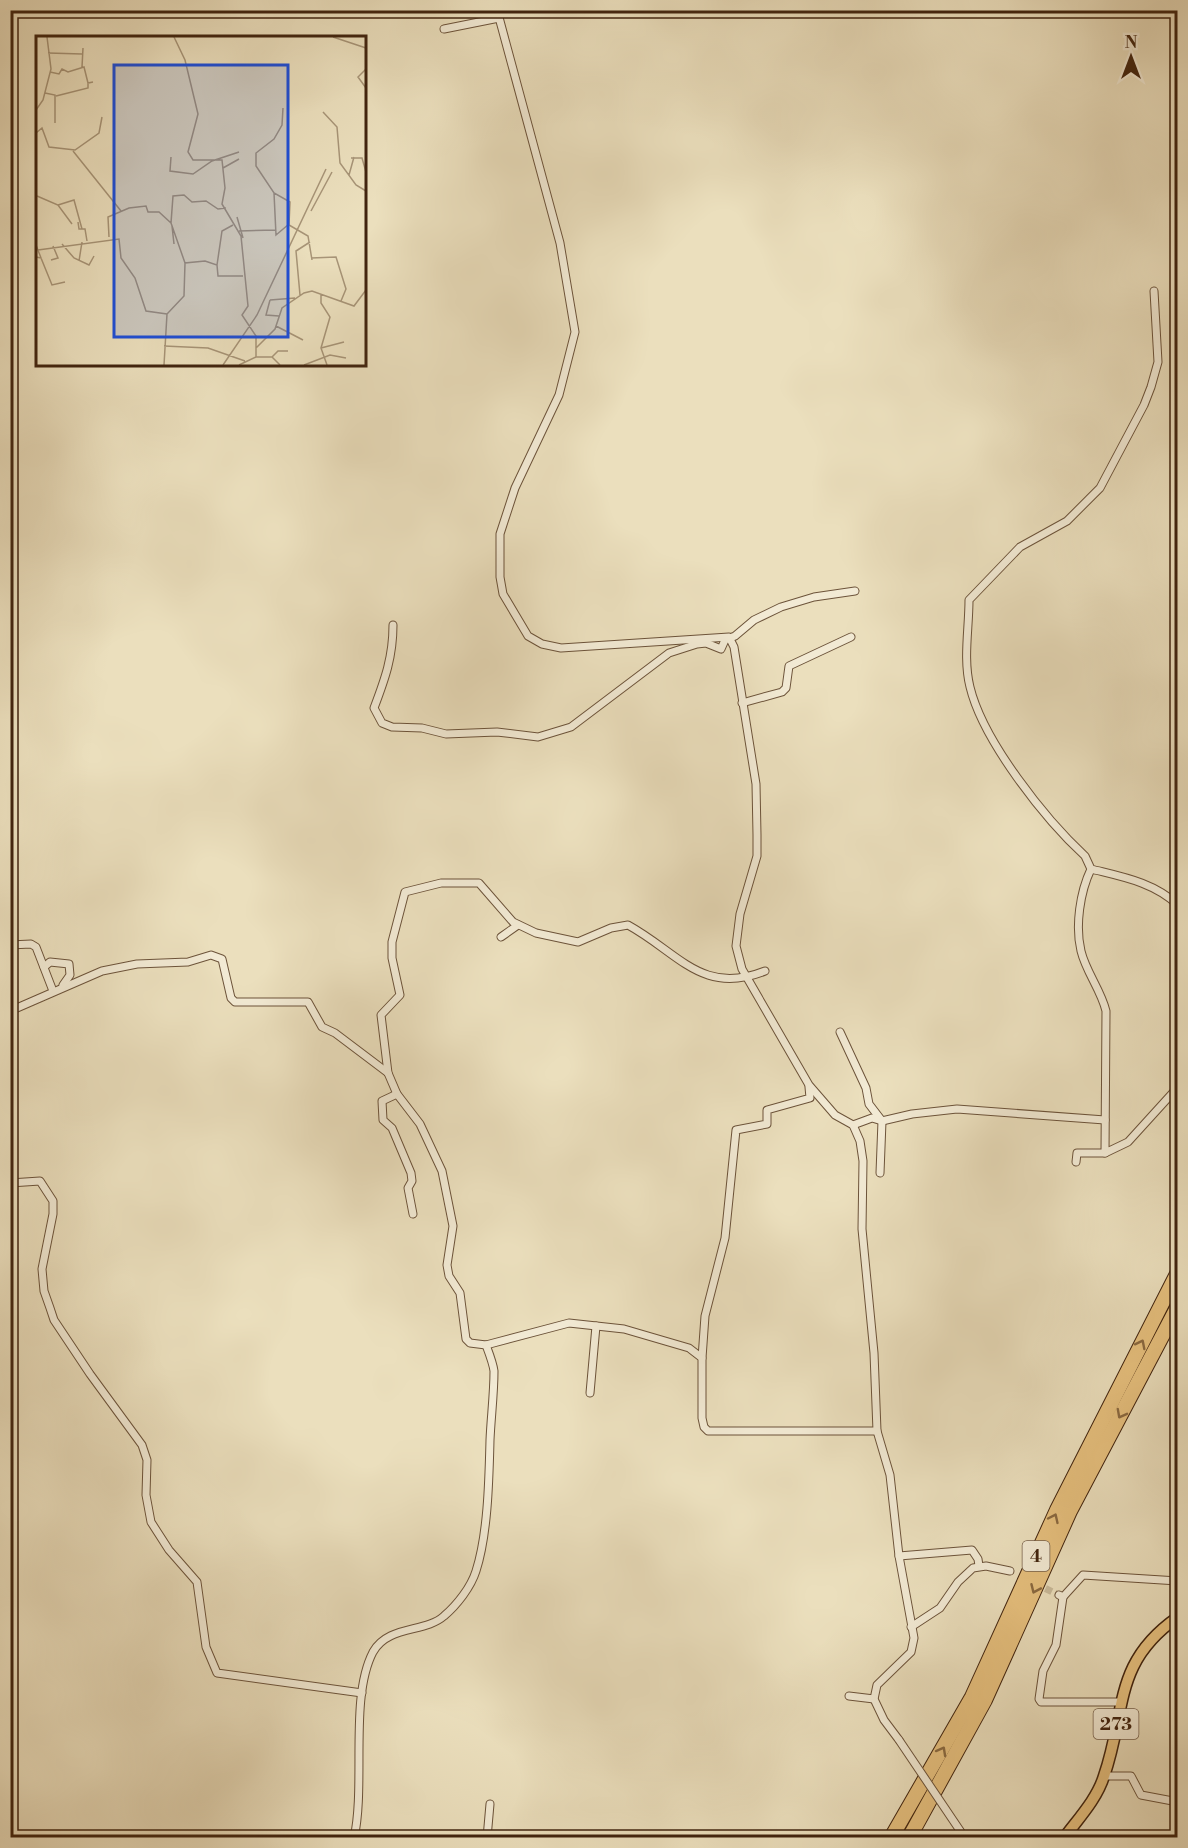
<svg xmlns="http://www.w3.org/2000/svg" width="1188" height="1848" viewBox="0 0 1188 1848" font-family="'Libre Bodoni',serif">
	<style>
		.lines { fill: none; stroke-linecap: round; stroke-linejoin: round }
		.minor-tunnel { stroke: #c9ba9a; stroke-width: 7; stroke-dasharray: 7 3.5; stroke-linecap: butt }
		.minor-casing { stroke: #6c533a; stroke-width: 9 }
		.primary-casing { stroke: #41240f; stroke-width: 13 }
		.motorway-casing { stroke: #41240f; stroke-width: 16 }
		.minor { stroke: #f2ead4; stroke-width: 7 }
		.primary { stroke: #e6c07e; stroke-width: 10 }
		.motorway { stroke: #e6c07e; stroke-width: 14 }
		.minor-bridge-casing { stroke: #6c533a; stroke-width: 9; stroke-linecap: butt }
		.minor-bridge { stroke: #f2ead4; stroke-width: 7 }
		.oneway { stroke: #8b6a41 }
		.labels { text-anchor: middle; stroke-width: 4.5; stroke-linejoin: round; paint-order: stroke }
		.shield { fill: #f2ead4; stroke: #765f4a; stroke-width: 1.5 }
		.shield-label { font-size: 18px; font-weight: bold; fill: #41240f }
		.inset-road { fill: none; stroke: #a79477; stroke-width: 1.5 }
		.view { fill: #1d4ed8; fill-opacity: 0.15; stroke: #1d4ed8; stroke-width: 3 }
		.inset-edge { fill: none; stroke: #41240f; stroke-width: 3 }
	</style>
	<rect width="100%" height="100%" fill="#ebdfbd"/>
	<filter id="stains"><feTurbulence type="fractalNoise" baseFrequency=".00333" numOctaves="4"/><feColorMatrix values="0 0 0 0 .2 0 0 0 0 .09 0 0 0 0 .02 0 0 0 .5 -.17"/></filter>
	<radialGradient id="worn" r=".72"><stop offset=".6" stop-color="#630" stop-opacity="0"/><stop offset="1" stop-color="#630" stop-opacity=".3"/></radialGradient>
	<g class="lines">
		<path class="minor-tunnel" d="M1036 1584 1059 1595"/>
		<defs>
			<g id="minor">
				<path d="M497 10 560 243 575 332 559 395 515 488 500 534V577L503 594 528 636 542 644 561 648 729 637 734 647 756 784 757 835V856L740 914 736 946 742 969 809 1085 835 1115 853 1125 860 1141 863 1161 862 1229 874 1353 877 1431 890 1475 899 1556 914 1638 911 1652 877 1685 874 1699 884 1720 899 1740"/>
				<path d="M444 29 499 18"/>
				<path d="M1154 291 1158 362 1151 387 1144 405 1100 488 1067 521 1020 547 969 600C969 629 963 659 970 687 983 741 1045 819 1085 856L1091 869C1123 877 1153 882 1178 905"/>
				<path d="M393 625C393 657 385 679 374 708L382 723 392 727 422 728 446 734 497 732 538 737 571 727 669 653 697 644 706 643 721 649 725 640 735 636 754 620 781 607 814 597 855 591"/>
				<path d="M742 703 782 692 786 688 789 666 851 637"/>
				<path d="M1091 869C1080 892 1075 926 1081 951 1086 972 1101 990 1106 1011L1105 1153 1128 1142 1178 1087"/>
				<path d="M501 937 518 925"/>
				<path d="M10 945 31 944 36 947 53 991"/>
				<path d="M44 967 50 962 69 964 70 975 63 985"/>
				<path d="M10 1011 102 971 137 964 188 962 211 955 222 959 231 998 235 1002H308L322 1027 335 1033 388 1073"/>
				<path d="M840 1032 866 1088 869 1104 882 1121 880 1173"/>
				<path d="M397 1094 382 1101 383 1120 392 1128 411 1173 412 1181 408 1188 413 1214"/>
				<path d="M853 1125 872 1118 882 1121 912 1114 957 1109 1105 1120"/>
				<path d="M1076 1162 1077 1153H1105"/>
				<path d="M10 1183 40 1181 53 1201V1214L42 1269 44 1291 50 1308 54 1320 90 1374 142 1445 147 1460 146 1495 151 1522 169 1550 197 1582 206 1647 217 1673 362 1693"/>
				<path d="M486 1345 470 1343 466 1339 460 1293 449 1276 447 1265 453 1226 442 1171 420 1124 397 1094 388 1073 381 1015 400 995 392 958V942L405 892 441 883H479L513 922 536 933 578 942 611 928 628 925C679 953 702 996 765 971"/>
				<path d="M702 1358 705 1316 725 1238 736 1130 767 1124V1110L810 1098 809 1087"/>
				<path d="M590 1393 596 1326"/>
				<path d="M899 1556 972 1550 978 1559 979 1566"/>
				<path d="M1059 1595 1063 1597 1083 1575 1178 1581"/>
				<path d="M1063 1597 1056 1645 1043 1671 1039 1699 1041 1702H1121"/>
				<path d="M911 1627 940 1608 958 1582 973 1568 986 1566 1010 1571"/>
				<path d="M849 1696 874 1699"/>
				<path d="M1104 1776H1131L1141 1795 1178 1802"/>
				<path d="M354 1838C366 1784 349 1698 373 1652 388 1625 425 1633 444 1616 457 1605 471 1587 476 1571 488 1534 489 1479 490 1440 491 1417 494 1394 494 1371 493 1363 489 1353 486 1345L569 1323 624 1329 689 1348 702 1358V1418L704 1427 708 1431H877"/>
				<path d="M487 1838 490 1804"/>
			</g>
			<path id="primary" d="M1064 1838C1078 1819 1097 1799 1104 1776 1127 1710 1112 1663 1178 1617"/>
			<g id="motorway">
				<path d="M891 1838 972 1697 1057 1510 1178 1272"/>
				<path d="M909 1838 985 1700 1070 1511 1178 1306"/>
			</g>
		</defs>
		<use href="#minor" class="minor-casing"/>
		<use href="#primary" class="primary-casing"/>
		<use href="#motorway" class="motorway-casing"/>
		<use href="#minor" class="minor"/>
		<use href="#primary" class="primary"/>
		<use href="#motorway" class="motorway"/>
		<defs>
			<path id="minor-bridge" d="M899 1740 965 1838"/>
		</defs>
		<use href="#minor-bridge" class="minor-bridge-casing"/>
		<use href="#minor-bridge" class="minor-bridge"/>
	</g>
	<defs><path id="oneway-chevron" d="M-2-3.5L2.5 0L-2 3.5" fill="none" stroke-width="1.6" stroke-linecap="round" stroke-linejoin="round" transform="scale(1.5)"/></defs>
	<g class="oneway">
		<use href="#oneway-chevron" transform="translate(1141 1344) rotate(-63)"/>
		<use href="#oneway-chevron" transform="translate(1121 1414) rotate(118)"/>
		<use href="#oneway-chevron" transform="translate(1054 1518) rotate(-65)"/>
		<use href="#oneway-chevron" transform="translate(1035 1589) rotate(114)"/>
		<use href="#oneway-chevron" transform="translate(942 1751) rotate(-61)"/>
	</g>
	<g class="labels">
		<g class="shield">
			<rect x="1022.5" y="1541" width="27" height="30" rx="4.5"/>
			<rect x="1093.5" y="1709" width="45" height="30" rx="4.5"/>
		</g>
		<g class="shield-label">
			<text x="1036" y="1562">4</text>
			<text x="1116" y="1730">273</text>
		</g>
	</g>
	<g transform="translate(36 36)">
		<rect width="330" height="330" fill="#ebdfbd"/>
		<path class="inset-road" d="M138 1 149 24 162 78 152 116 157 124H186L189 152 186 168 205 200 212 270 206 279 220 300V312M297 1 330 12M12 17 46 18M46 31 47 12M330 33 322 41 330 52M14 36 23 38 26 33 32 36 48 31 52 47 57 46M9 57 19 59V87M20 60 52 52V47M247 72 246 89 238 103 220 117V130L238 157 254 166 253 189 272 200 276 224M0 74 7 64 15 33 11 1M287 76 301 91 304 127 320 149 330 155M0 97 6 92 13 111 39 114 63 97 66 81M37 115 85 175M135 121 134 135 157 138 176 125 203 116M315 122H326L330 136M187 132 203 123M313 139 318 121M238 157 240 199 253 188M1 160 22 169 36 188M22 169 38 164 46 193M275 175 296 136M201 181 207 202M42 186 43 193H49L51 205M136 190 138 208M203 195 240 194M73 201 72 181 93 172 110 170 112 176H123L135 187M26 208 38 222 53 229 58 220M0 209 5 222 0 221M2 214 83 203 85 222 99 242 110 275 131 278M5 222 16 249 29 246M275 222 300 221 310 253 305 265M15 224 22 222 17 210M43 225 46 206M149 227 135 187 137 160 148 159 156 166 170 165 182 173 190 172M181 229 186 195 197 189M285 258V267L294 281 285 312 291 329M264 259 260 215 274 206M234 264 230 279 243 280M234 264 259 262M240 290 267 304M128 310 172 312 209 325M285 312 308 306M220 321H236L244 329M236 321 242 315H252M128 329 131 278 148 260 149 227 169 225 181 229 182 240H207M187 329 221 279 290 133M203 329 220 321V312L239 293 246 272 268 257 276 255 318 270 330 254M268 329 294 319 310 322"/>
		<path class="view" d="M78 29H252V301H78Z"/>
		<rect width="330" height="330" class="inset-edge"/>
	</g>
	<rect width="1188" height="1848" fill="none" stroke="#ebdfbd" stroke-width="36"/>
	<rect x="12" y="12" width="1164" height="1824" fill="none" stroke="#41240f" stroke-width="3"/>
	<rect x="18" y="18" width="1152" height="1812" fill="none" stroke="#41240f" stroke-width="1.5"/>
	<g transform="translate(1131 57)" stroke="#f2ead4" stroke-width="4.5" paint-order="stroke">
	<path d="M0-4.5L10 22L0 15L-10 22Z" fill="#41240f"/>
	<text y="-9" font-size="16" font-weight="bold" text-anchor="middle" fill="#41240f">N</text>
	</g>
	<rect width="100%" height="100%" filter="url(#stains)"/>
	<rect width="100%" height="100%" fill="url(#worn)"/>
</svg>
